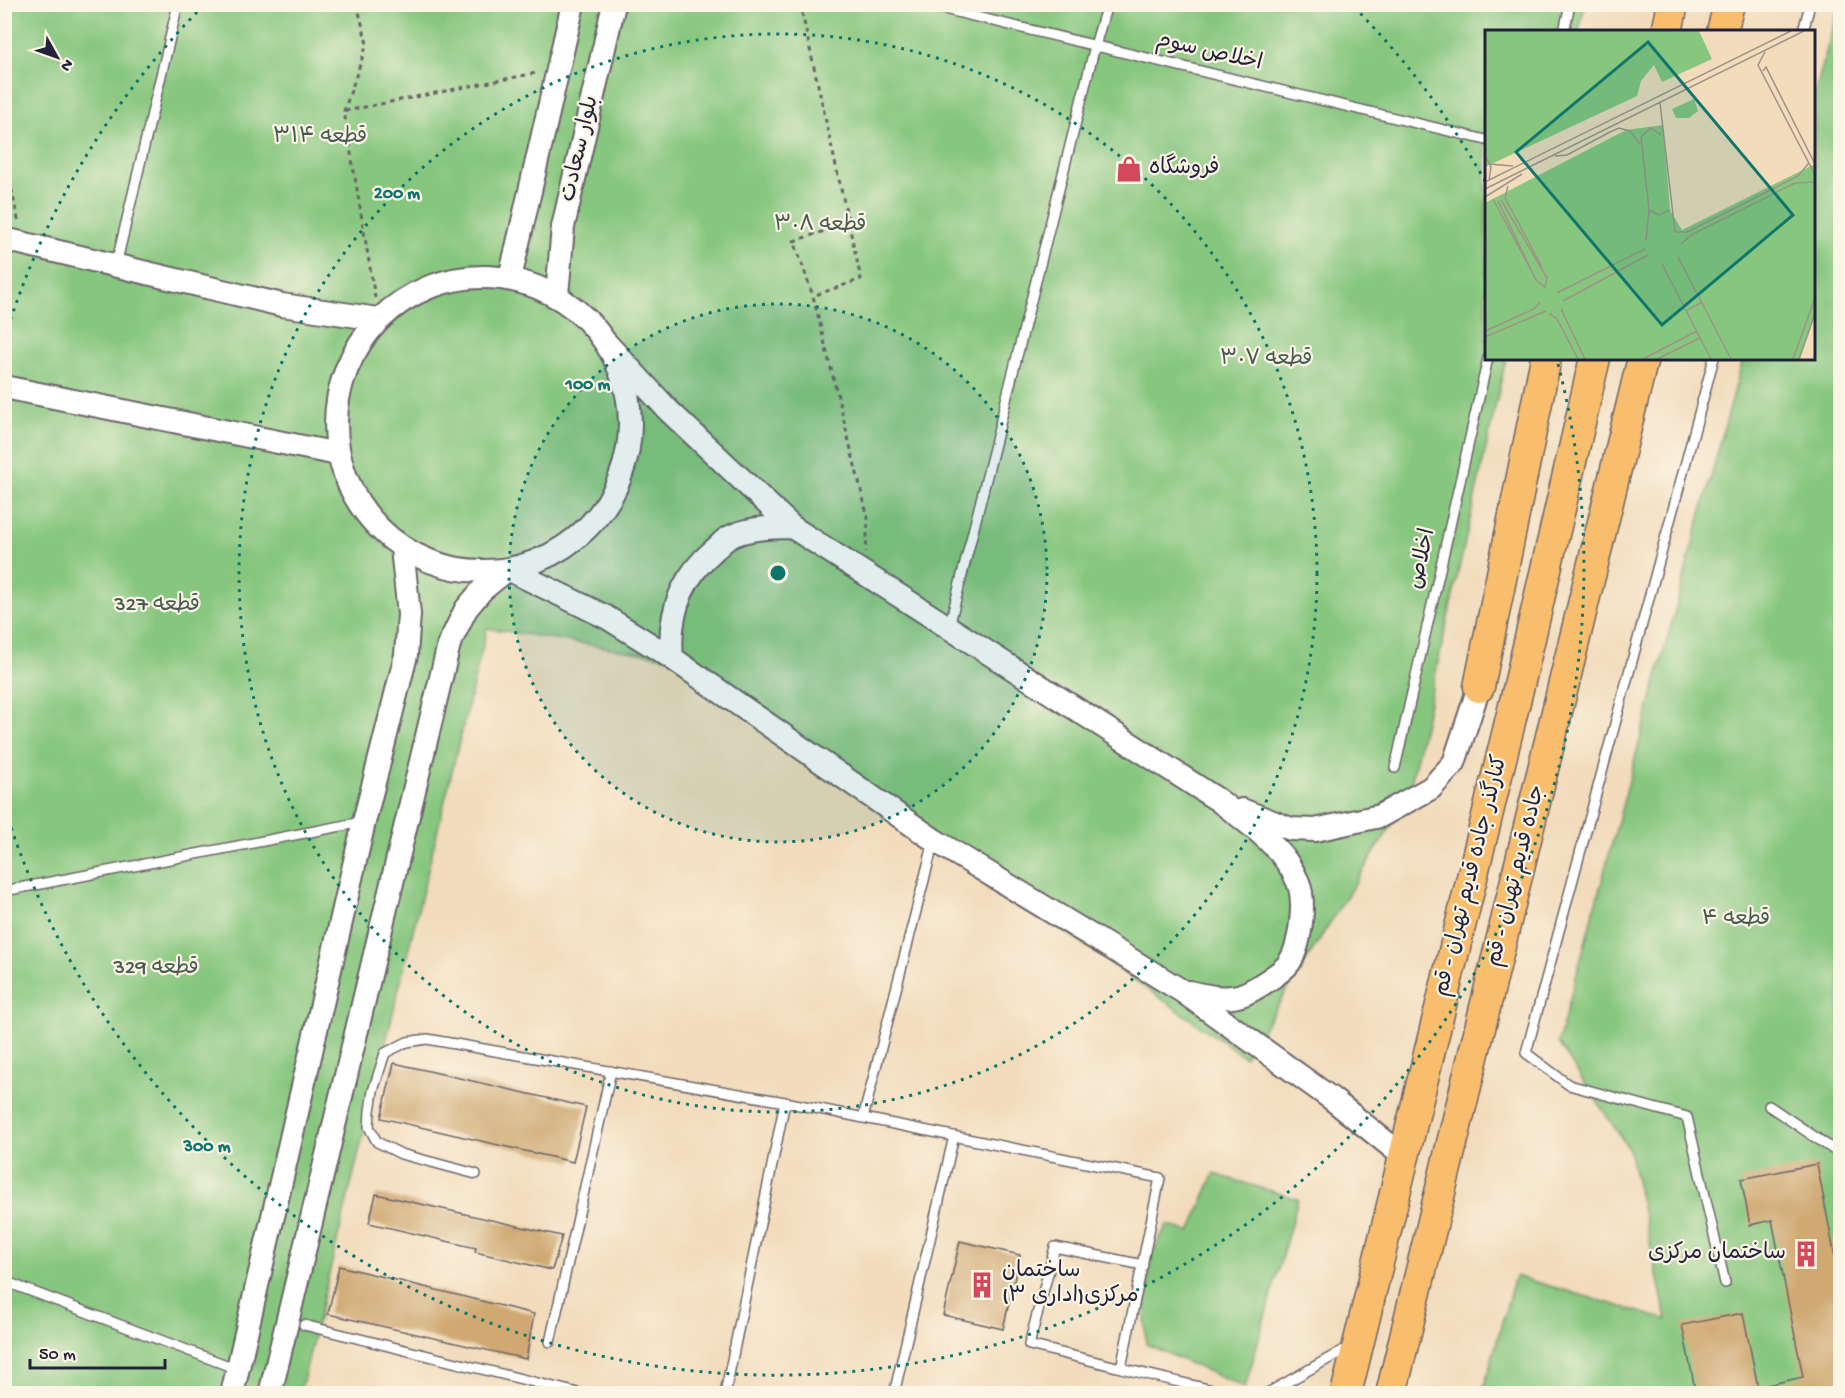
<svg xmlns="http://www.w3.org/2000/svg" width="1845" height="1398" font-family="'Gochi Hand','Playpen Sans Arabic',sans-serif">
<rect width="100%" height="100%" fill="#fcf5e5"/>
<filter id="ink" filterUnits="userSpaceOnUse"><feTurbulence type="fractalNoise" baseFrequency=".0167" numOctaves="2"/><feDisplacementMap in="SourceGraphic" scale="12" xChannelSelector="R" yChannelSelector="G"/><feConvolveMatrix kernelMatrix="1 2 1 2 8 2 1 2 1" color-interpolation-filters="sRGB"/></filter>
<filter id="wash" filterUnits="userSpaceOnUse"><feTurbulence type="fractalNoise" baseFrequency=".008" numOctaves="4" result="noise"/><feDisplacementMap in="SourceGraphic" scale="24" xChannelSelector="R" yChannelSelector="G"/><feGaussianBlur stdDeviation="1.35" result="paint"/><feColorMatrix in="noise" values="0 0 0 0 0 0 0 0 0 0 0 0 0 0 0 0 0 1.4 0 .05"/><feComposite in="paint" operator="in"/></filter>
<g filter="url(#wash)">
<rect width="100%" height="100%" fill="#f2dcbc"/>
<path fill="#86c67e" stroke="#54745c" stroke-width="1.5" d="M4,5h1581l-6,26 -93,1v326l20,1 -99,442 -162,256 -573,-399 -185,-30 -187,765h-295z
M1839,5h1v1388l-358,1 33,-118 152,44 -38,-171 -71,-106 185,-684 71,-1v-261z
M1214,1174l84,25 -53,189 -99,-44 -1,-37 7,-54 15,-28 23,7z"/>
<g id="blocks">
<path fill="#cfa872" d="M394,1063l192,44 -13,55 -192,-44z
M1817,1164l23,119v111h-144l-14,-69 61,-12 15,74 45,-10 -31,-157 -22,5 -9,-46z
M376,1194l186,42 -10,34 -77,-18 1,-4 -107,-25z
M960,1241l60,14 -17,74 -60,-14z
M339,1266l195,48 -8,45 -198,-45z"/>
</g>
</g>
<g filter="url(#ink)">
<use href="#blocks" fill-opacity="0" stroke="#6b6368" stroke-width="1.5"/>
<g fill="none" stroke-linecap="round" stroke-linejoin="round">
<g stroke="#6b6368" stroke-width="12">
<path id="service" d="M923,4l563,136
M1564,32l6,-28
M1803,32l7,-28
M116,265l62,-261
M1714,358l-188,695 43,32 118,32 38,166
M949,627l146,-581 12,-42
M1395,768l93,-410
M4,891l358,-69
M1769,1106l71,48
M863,1118l71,-277
M476,1174l-75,-20 -24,-12 -8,-15 1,-16 3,-20 12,-38 22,-11 20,-3 358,63 375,76 -39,190 108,26
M4,1281l233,88
M304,1325l278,69
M550,1342l61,-271
M1121,1368l-92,-23 26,-98 88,18
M725,1394l60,-292
M894,1394l60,-258
M1266,1394l85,-48"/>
</g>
<g stroke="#6b6368" stroke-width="26">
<path id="tertiary" d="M4,239l278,66 96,14
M336 424a147 147 0 1 1 294 0a147 147 0 1 1-294 0Z
M510,278l63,-274
M557,295l6,-68 51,-223
M607,344l62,67 123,116 426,273c30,23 65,46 80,82 8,19 3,63 -9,81 -6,9 -35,27 -45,31 -17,7 -37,2 -55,-2
M4,387l334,67
M672,658c-4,-43 9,-80 42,-108 5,-4 9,-9 14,-12 19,-11 43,-10 64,-11
M1242,810l49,19 24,1 65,-14 51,-28 23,-25 25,-76
M232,1394l132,-572 42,-167 3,-41 -7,-66
M270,1394l179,-750 17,-35 16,-19 26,-21 98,48 66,41 262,182 248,151 150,108 71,57"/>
</g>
<g stroke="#6b6368" stroke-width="33">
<path id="trunk" d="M1667,32l6,-28
M1722,32l7,-28
M1479,687l67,-329
M1346,1394l174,-713 75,-323
M1391,1394l252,-1036"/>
</g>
<path stroke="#6b6368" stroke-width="3" stroke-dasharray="4.5 4.5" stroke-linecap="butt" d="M357,4l10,40 -23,67 31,187
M800,4l61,275 -48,17
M4,11l8,-2 -1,-5
M345,111l191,-38
M4,154l15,70
M849,223l-55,18 19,55 55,222 -2,34"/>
<use href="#service" stroke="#fff" stroke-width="9"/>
<use href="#tertiary" stroke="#fff" stroke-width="22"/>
<use href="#trunk" stroke="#f9be6d" stroke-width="30"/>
</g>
</g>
<circle cx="778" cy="573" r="269" fill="#0f766e" fill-opacity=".12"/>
<g fill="none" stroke="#0f766e" stroke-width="3" stroke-dasharray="3 6">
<circle cx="778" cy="573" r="269"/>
<circle cx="778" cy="573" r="539"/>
<path d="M5 337A808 808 0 0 1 202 7M1354 7A808 808 0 0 1 1485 181M1558 364A808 808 0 0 1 5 809"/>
</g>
<defs>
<g id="shop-bare" transform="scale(2.07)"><path d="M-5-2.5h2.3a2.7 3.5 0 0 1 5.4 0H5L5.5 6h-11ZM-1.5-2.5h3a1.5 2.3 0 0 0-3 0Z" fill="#d1495b" stroke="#fcf5e5" stroke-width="2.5" paint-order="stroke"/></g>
<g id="building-bare" transform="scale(2.07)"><path d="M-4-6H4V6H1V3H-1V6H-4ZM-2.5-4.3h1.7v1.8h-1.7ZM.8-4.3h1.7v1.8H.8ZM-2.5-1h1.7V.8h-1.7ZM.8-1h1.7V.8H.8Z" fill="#d1495b" stroke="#fcf5e5" stroke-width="2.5" paint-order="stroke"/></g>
</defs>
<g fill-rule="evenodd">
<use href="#shop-bare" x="1129" y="169"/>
<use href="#building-bare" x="1806" y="1254"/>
<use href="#building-bare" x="982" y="1285"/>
</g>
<g text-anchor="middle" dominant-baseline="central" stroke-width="4.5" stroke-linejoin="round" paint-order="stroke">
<g font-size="22" fill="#22223b" stroke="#fcf5e5">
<text transform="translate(1209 53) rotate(13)">اخلاص سوم</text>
<text transform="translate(581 149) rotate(-77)">بلوار سعادت</text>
<text transform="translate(1423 559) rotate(-77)">اخلاص</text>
<text transform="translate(1472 876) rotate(-76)">کنارگذر جاده قدیم تهران - قم</text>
<text transform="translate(1517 876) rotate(-76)">جاده قدیم تهران - قم</text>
</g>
<g font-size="22" fill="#455b52" stroke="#fcf5e5">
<text x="320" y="138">قطعه ۳۱۴</text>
<text x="820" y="226">قطعه ۳۰۸</text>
<text x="1266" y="360">قطعه ۳۰۷</text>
<text x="157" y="606">قطعه 327</text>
<text x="1736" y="920">قطعه ۴</text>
<text x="156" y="969">قطعه 329</text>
</g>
<g font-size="22" fill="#22223b" stroke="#fcf5e5" text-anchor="start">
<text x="1149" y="169">فروشگاه</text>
<text x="1786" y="1254" text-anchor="end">ساختمان مرکزی</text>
<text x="1002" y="1272">ساختمان<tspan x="1002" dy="25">مرکزی(اداری ۳)</tspan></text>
</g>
</g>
<g transform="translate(1485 30)">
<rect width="330" height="330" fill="#f2dcbc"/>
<path d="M0,1h214l13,28 -50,23 -8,-17 -13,16 -4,15 -152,71zM209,69l4,12 -9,7h-13l-4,-9zM178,95l7,85 12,20 133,-66v152l-15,43h-315v-156l141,-73z" fill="#86c67e"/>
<path fill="none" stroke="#9f9288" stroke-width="1.5" d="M280,22l-7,13 57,110M278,41l3,-4 49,97M175,73l15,129h12l111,-56 11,-13M125,102l9,-4 11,3 10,13M0,125l6,12 -2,13M70,126l12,-1 43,-23M4,134l24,2M0,152l306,-151M23,156l-3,12 37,69M0,159l319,-158M0,167l37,-23M8,169l39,73M13,171l38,79 9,7 2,-9 -46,-78M164,180l10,5 11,-5M161,211l3,-32 -8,-72 10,-9 10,7M196,214l10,-9 104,-52 20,-1M193,227l53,102M177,234l49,95M72,263l88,-44M78,271l85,-46M76,279l24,50M201,281l16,-9M64,283l8,6 21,40M0,301l49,-22 6,-7M0,307l61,-26M158,329l54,-28M172,329l43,-21M308,329l22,-61M314,329l16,-46"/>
<path fill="#0f766e" fill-opacity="0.15" stroke="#0f766e" stroke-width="3" d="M163,12l145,173 -131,110 -146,-173z"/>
<rect width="330" height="330" fill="none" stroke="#22223b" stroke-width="3"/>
</g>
<circle cx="778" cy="573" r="9" fill="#0f766e" stroke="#fcf5e5" stroke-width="3"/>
<g font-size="18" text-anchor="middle" font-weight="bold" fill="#0f766e" stroke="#fcf5e5" stroke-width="4.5" stroke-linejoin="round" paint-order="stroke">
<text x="397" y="198">200 m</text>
<text x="588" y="389">100 m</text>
<text x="207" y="1151">300 m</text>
</g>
<rect width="1845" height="1398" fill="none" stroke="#fcf5e5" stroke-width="24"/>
<g transform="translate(57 57) rotate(130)" stroke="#fcf5e5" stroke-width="4.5" paint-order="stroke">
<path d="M0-4.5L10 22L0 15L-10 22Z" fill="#22223b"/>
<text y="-9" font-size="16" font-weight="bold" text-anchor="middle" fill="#22223b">N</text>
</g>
<path d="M30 1359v9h135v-9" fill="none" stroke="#22223b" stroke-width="3"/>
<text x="39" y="1359" font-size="18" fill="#22223b" stroke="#fcf5e5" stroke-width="4.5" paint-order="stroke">50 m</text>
</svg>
